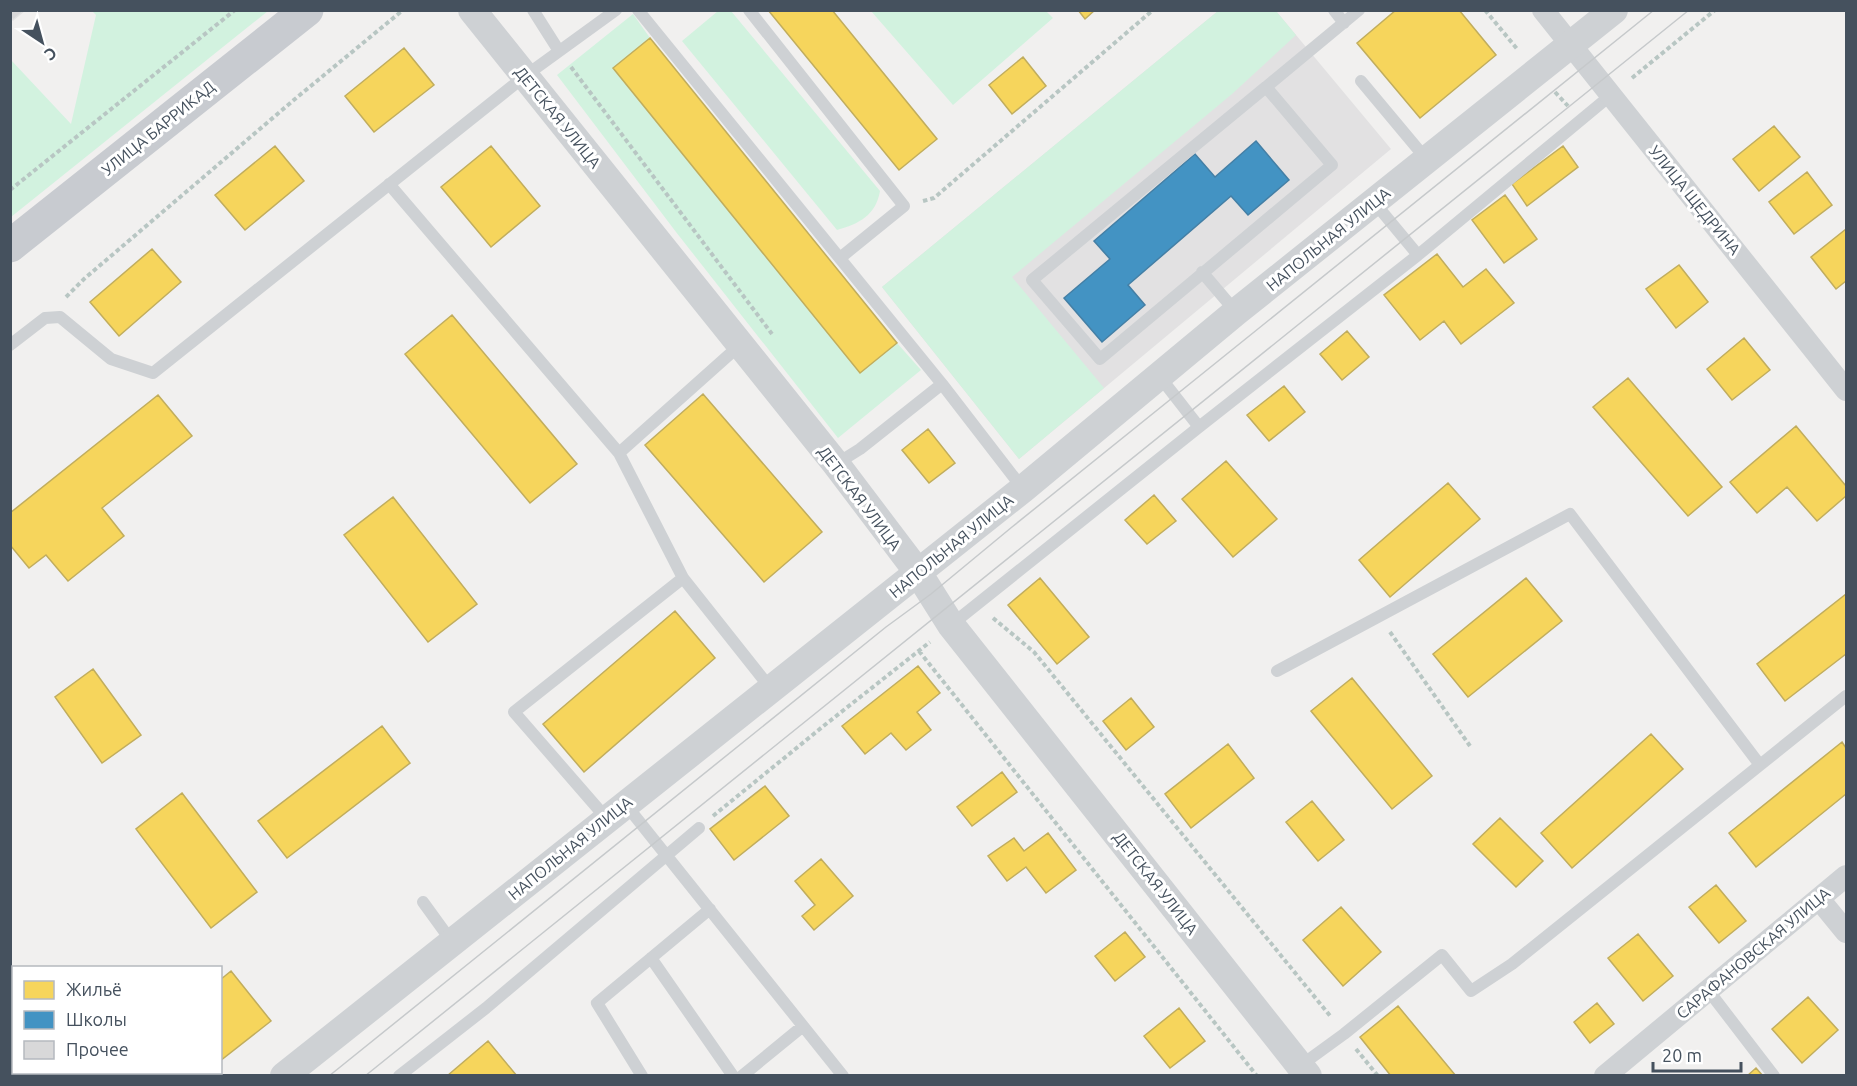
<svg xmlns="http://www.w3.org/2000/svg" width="1857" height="1086" font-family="Ubuntu,sans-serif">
<rect width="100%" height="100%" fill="#f1f0ef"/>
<path fill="#e2e1e2" d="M1218,11h58l115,138 -372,310 -137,-172z"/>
<path fill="#d2f2df" d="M92,11h176l-257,206v-157l60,64 25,-109z
M718,11h13l149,180c-4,24 -21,33 -43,39l-155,-189z
M1046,11l7,7 -100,87 -82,-94z
M1218,11h58l20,24 -64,59 -220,183 92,111 -85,71 -137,-172z
M633,14l17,24 -37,30 247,305 37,-30 24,27 -83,68 -162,-206 -119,-157z"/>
<path fill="#f6d55c" stroke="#c1ad5d" stroke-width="1.5" d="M768,10h64l105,129 -38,31z
M1078,10h17l-10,9z
M1396,10h63l37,45 -76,63 -63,-75z
M650,38l247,305 -37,30 -247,-305z
M404,48l30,37 -60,47 -29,-36z
M1023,57l23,29 -34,28 -23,-29z
M1774,126l26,31 -41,34 -26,-32z
M275,146l29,35 -59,49 -30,-35z
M491,146l49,60 -49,41 -50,-60z
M1563,146l15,21 -51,39 -15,-22z
M1807,172l25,33 -38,29 -25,-32z
M1505,195l32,44 -33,24 -32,-43z
M1846,229v52l-10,8 -25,-32z
M152,249l29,33 -62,54 -29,-34z
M1437,254l26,33 23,-18 28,34 -53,41 -17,-23 -24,19 -36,-45z
M1679,265l29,37 -32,26 -30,-39z
M452,315l125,149 -47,39 -125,-149z
M1347,331l22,26 -27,23 -22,-26z
M1744,338l26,32 -38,30 -25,-31z
M1628,378l94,109 -34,29 -95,-109z
M1284,386l21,26 -36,29 -22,-26z
M703,394l119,138 -58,50 -119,-137z
M158,395l34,41 -90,72 22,28 -56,45 -22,-26 -17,13 -19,-23v-32z
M1796,426l50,60v10l-29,25 -30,-34 -30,26 -27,-31z
M928,429l27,34 -26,20 -27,-33z
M1226,461l51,58 -44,38 -51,-58z
M1448,483l32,36 -90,78 -31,-37z
M1154,495l22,26 -29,23 -22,-24z
M393,497l84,107 -49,38 -84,-107z
M1040,578l49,59 -32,27 -49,-59z
M1526,578l36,43 -94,76 -35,-43z
M1846,594v60l-61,47 -28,-37z
M675,611l40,47 -131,114 -41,-48z
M918,666l22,27 -23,19 14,18 -25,20 -15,-17 -26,21 -23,-28z
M93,669l48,66 -39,28 -47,-66z
M1352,678l80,98 -40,33 -81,-98z
M1131,698l23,29 -28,23 -23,-29z
M382,726l28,37 -123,95 -29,-37z
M1651,734l32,35 -111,99 -31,-35z
M1842,742l4,6v46l-90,73 -27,-34z
M1228,744l26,34 -63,50 -26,-34z
M1002,772l15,20 -45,34 -15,-19z
M765,786l24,30 -55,44 -24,-31z
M182,793l75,99 -46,36 -75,-99z
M1312,801l32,39 -26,21 -32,-39z
M1500,818l43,43 -27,26 -43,-43z
M1048,833l28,37 -30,23 -20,-26 -19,14 -19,-25 26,-18 10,13z
M821,859l32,37 -39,34 -12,-14 13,-11 -20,-24z
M1716,885l30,36 -27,22 -30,-36z
M1341,907l40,45 -38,34 -40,-46z
M1125,932l20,25 -30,24 -20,-25z
M1638,934l35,42 -30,25 -35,-43z
M231,971l40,50 -51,40v-81z
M1808,997l30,33 -36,33 -30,-34z
M1597,1003l17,21 -24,19 -16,-21z
M1398,1006l58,70h-65l-31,-39z
M1179,1008l26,33 -35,27 -26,-32z
M488,1041l29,35h-70z
M1756,1068l7,8h-16z
M104,1072h102l-4,4h-102z"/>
<path fill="#4393c3" stroke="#447fa5" stroke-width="1.5" d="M1256,141l33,39 -41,35 -17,-19 -103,89 17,20 -43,37 -38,-44 46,-39 -16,-18 101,-87 20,23z"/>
<path fill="#d8d8d9" stroke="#e2e2e2" stroke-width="1.5" d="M10,10h15l-12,10 -3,-4z"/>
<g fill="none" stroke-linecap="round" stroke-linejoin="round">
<path stroke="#b8c6c3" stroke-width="4" stroke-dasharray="4.5 3" stroke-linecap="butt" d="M1485,10l33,40
M571,67l201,267
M1632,78l83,-68
M1555,92l13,14
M10,190l225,-180
M923,201l11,-3 219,-188
M66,297l18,-18 211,-180 108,-89
M993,618l41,34 297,365
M1390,632l80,114
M919,651l338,425
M713,816l113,-92 104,-82
M1356,1049l22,27"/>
<path stroke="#ced1d4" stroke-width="12" d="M533,10l26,41
M638,10l304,374 81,105
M749,10l155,196 -64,52
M1334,10l10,13
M1361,81l66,79
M1266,87l66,78 -232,194 -68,-79z
M1266,87l93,-77
M389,184l230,269
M1374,202l44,53
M1202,272l34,40
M10,345l35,-27 15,-1 51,42 42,14 372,-297 91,-66
M1160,377l39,50
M836,464l24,-15 82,-65
M683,578l88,111
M951,625l248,-198 219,-172 193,-160
M1277,671l293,-157 190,251
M626,805l217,271
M607,819l-93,-107 169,-134 -64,-125 121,-108
M423,902l29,40
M651,958l82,118
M1708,990l66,86
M10,1034l4,4
M1300,1066l44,-32 98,-79 29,36 41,-27 334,-268
M42,1072l3,4
M76,1076l4,-4
M399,1076l87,-68 213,-180
M642,1076l-45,-73 113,-94
M742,1076l61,-50"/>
<path stroke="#ced1d4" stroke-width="22" d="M1543,10l303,380
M1819,899l27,33
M1605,1076l241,-200"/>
<path stroke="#ced1d4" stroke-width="28" d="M472,10l364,454 81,107 34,54 357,451
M284,1076l739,-587 213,-177 378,-302"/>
<path stroke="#c8cbd0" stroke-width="33" d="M10,246l297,-236"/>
<path stroke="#c6c9cb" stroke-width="1.5" d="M329,1076l557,-449 45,-33 81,-67 642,-517
M365,1076l1324,-1066"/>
</g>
<g text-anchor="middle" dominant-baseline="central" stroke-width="6" stroke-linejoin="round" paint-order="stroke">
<g font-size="16" fill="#45515e" stroke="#fff">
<text transform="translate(558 117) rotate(51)">ДЕТСКАЯ УЛИЦА</text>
<text transform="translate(158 128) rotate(-39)">УЛИЦА БАРРИКАД</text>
<text transform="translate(1695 200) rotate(51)">УЛИЦА ЩЕДРИНА</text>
<text transform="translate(1328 239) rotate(-39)">НАПОЛЬНАЯ УЛИЦА</text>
<text transform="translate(860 498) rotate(53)">ДЕТСКАЯ УЛИЦА</text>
<text transform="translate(951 546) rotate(-39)">НАПОЛЬНАЯ УЛИЦА</text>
<text transform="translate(570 848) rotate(-39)">НАПОЛЬНАЯ УЛИЦА</text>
<text transform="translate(1156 883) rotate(52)">ДЕТСКАЯ УЛИЦА</text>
<text transform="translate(1753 953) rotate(-40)">САРАФАНОВСКАЯ УЛИЦА</text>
</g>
</g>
<rect width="1857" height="1086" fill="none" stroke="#45515e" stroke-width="24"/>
<rect x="12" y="966" width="210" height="108" fill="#ffffff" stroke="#b5b9bf" stroke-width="1.5"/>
<rect x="24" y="981" width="30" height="18" fill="#f6d55c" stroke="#b5b9bf" stroke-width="1.5"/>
<text x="66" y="996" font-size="18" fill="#45515e">Жильё</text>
<rect x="24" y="1011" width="30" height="18" fill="#4393c3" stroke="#b5b9bf" stroke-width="1.5"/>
<text x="66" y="1026" font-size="18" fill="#45515e">Школы</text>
<rect x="24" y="1041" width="30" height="18" fill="#d8d8d9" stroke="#b5b9bf" stroke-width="1.5"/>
<text x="66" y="1056" font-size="18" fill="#45515e">Прочее</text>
<g transform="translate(42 42) rotate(144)" stroke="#ffffff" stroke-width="4.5" paint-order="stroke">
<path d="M0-4.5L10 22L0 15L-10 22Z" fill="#45515e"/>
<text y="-9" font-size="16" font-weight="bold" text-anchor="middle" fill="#45515e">С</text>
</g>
<path d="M1653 1062v9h88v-9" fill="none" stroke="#45515e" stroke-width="3"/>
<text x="1662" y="1062" font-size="18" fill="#45515e" stroke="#ffffff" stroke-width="4.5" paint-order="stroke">20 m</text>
</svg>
